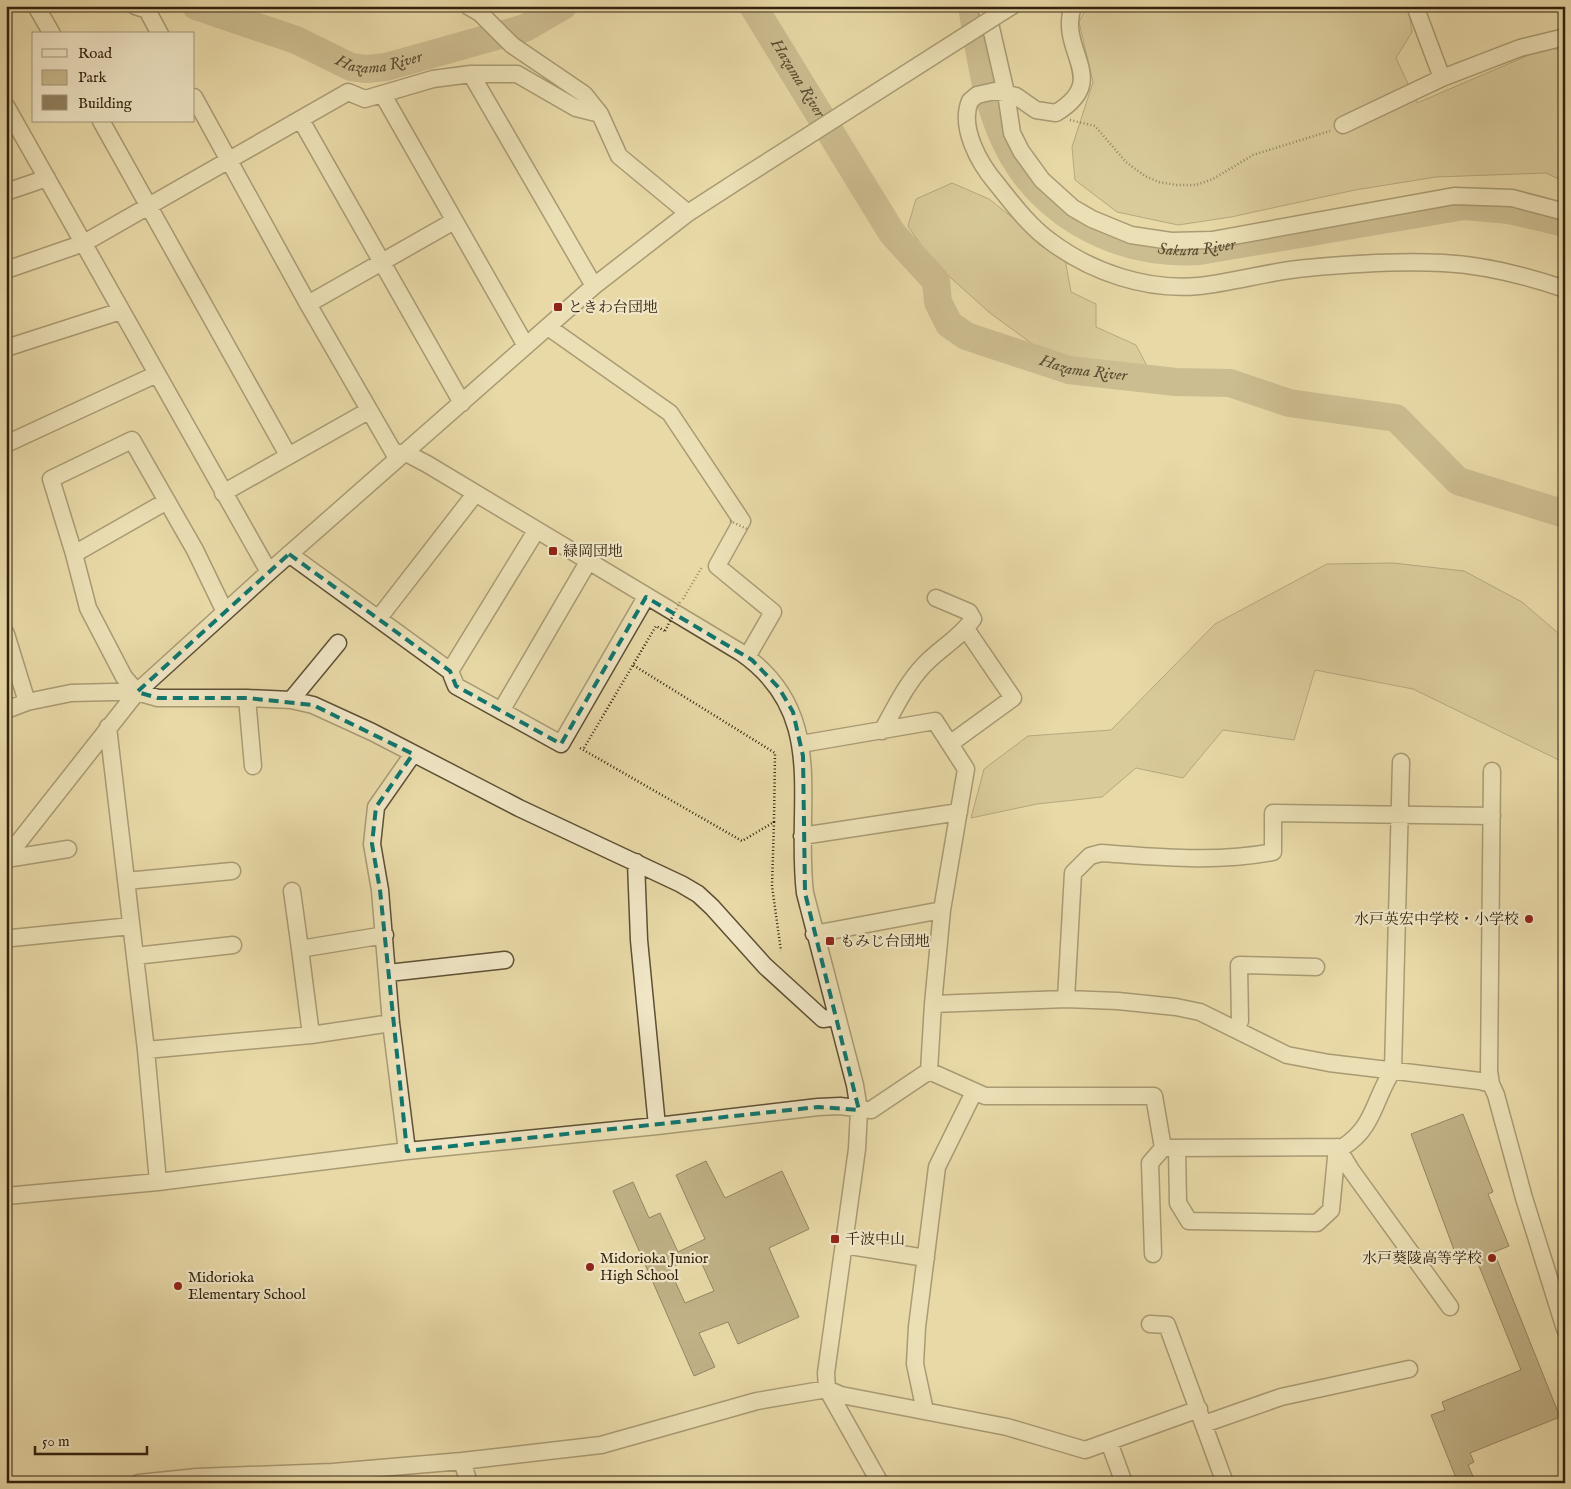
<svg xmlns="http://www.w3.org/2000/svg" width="1571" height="1489" font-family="'IM FELL English','Noto Serif JP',serif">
<rect width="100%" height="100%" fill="#e8d9a7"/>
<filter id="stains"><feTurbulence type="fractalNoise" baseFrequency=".004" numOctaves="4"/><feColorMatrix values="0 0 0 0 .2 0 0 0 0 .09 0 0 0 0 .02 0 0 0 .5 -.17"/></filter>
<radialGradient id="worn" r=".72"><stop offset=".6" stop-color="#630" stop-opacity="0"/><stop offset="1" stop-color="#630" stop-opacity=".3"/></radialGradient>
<path fill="#c9ba8d" stroke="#7d6e4e" d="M1087,6h321l4,26 -16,26 21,45 133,-57 15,8v128l-19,-9 -110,4 -81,13 -124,27 -53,8 -61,-13 -42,-32 -3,-33 21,-65 -14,-60z
M952,183l37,16 76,60 6,33 25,12v23l40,18 11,21 -94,-7 -63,-46 -58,-52 -24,-35 8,-27z
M1393,563l71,8 58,31 43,37v124l-152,-74 -98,-19 -21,70 -71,-10 -40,48 -47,-10 -34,29 -65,7 -66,14 13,-49 44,-33 83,-6 104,-106 112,-60z"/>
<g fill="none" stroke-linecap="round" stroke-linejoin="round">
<g stroke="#aa9b73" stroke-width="28">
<path id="s1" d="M196,6l100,34 55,27 15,2 20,-2 139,-39 38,-22"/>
<path id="s2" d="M753,6l139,227 44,48 2,21 11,22 17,12 103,34 107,12 54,1 59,20 107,15 62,63 107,33"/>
<path id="s3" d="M972,6c7,40 12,85 28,123 32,81 112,127 199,122l265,-45 45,4 56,13"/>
</g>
</g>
<path fill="#90815e" stroke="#31220e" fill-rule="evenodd" d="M1463,1114l30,78 -5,2 21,52 -15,6 66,165 -90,36 4,9 -6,3 8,18h-18l-27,-68 14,-5 -3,-8 79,-32 -48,-119 -16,7 -46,-124z
M706,1161l19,37 57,-27 27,58 -40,19 30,69 -61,27 -10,-22 -29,11 16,34 -21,9 -81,-185 20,-9 16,36 11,-5 18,39 27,-13 -29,-64zM698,1255l16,36 -29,12 -16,-35z"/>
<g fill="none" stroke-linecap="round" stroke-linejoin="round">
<g stroke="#5f5034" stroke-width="19">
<path id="minor" d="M36,6l16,28
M135,6l12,4 13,24
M468,6l12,7 32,32 72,49 16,20 19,42 69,57
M986,6l20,87 6,40 9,18 21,29 31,28 19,11 39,16 40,6 41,-1 242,-44 58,2 53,14
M1073,6c-16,46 39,73 -17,107l-20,-3 -20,-14 -21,-5 -18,4 -7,6c-11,26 9,62 26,82 16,20 33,43 54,58 41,31 97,50 149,45 36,-4 72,-15 108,-18 42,-4 95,-7 136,-5 40,2 84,13 122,26
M1415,6l27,72 78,-30 45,-11
M996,16l16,-10
M471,74l123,212
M383,95l143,251
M194,97l114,207 86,149h12l21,11 313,188c90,61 54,150 65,241l50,192 4,25 -2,39 -31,224 1,16 53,94
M6,106l263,466
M301,120l161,283
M101,121l187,334
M1343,125l99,-47
M6,192l41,-14
M6,270l78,-27 264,-151 17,7 68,-20 38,-5h46l59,34 24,6
M308,304l146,-83
M548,327l122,86 72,108 -25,45 56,46 -26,45
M6,348l115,-37
M6,444l151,-70
M223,493l145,-82
M74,554l93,-53
M289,554l161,117 6,15 105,58 85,-147
M378,619l97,-125
M6,634l21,68
M450,671l86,-140
M137,692l-13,-15 -36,-69 -14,-54 -23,-75 81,-39 63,110 30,62
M247,698l6,68
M291,700l47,-57
M6,710l21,-8 44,-9 42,-1h24l21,6h89l44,2 22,5 59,27 147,76 162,76 17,10 14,13 53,59 58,53 14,-2
M501,711l87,-149
M108,727l38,323 12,132
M882,731c13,-23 24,-47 42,-66 16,-17 36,-27 49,-46l-4,-7 -33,-14
M951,743l62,-45 -47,-69
M801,744l134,-23 31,48 -24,141 -9,94
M802,836l157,-24
M6,858l131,-166 132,-120 325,-286 94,-73 54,-35
M6,859l62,-10
M636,862l3,78 18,186
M126,881l106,-10
M292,891l8,58
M814,934l128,-24
M12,938l119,-12
M135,956l98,-11
M388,973l117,-13
M1066,999l7,-126 17,-17 11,-3c58,4 114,10 172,-1v-39l219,3
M1234,1028l6,-7 -1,-56 77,2
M311,1035l-11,-86 85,-14
M146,1050l165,-15 80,-12
M929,1071l56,25h169l9,52
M1491,1084l-2,-13 3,-300
M1177,1148l1,55 11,18 128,2 14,-13 6,-63 14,23 99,137
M407,1151l-16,-128 -11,-133 -8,-46 4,-37 37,-53
M6,1196l152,-14 249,-31 250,-25 161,-19 22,-1 31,4 58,-39 4,-67 133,-5 52,2 58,6 24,5 87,43 42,8 151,18 11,3 5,11 28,103 41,131
M844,1245l82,13
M1153,1254l-3,-91 13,-15 180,-1c32,-20 31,-49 50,-77l8,-308
M1150,1324l17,1 58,158
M925,1411l-10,-47 2,-37 20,-160 37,-75
M1204,1424l77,-27 128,-28
M1109,1442l15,41
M462,1461l7,22
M139,1483l58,-6 136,-5 129,-11 139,-16 156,-44 70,-12 14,6 166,32 78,23 114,-41"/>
</g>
<path stroke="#31220e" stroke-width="2.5" stroke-dasharray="1 2.5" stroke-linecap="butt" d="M1070,120l25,6 31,36 19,14 14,6 18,3h19l17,-6 40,-24 77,-24
M683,599l19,-32
M580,748l162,93 32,-19 1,-69 -142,-88
M584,748l72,-122 9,5
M774,822l-2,64 9,65"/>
<use href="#minor" stroke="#f0e6c6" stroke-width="16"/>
<g stroke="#5f5034" stroke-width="19" stroke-linecap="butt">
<path id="minor-bridge" d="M742,178l254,-162"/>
</g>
<path stroke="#31220e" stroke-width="2.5" stroke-dasharray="1 2.5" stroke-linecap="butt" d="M730,521l17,8
M665,631l15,-29"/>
<use href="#minor-bridge" stroke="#f0e6c6" stroke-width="16"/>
</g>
<path d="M0 0H1571V1489H0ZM289,554l161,117 6,15 105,58 85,-147 106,63 27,28 14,24 10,44 2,137 54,217 -41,-3 -411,44 -27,-261 -8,-46 4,-37 37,-53 -100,-49 -66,-7h-89l-21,-6z" fill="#e8d9a7" fill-opacity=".55" fill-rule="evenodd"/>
<path fill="none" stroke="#0f766e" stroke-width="4" stroke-dasharray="10 6" stroke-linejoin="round" d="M289,554l161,117 6,15 105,58 85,-147 106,63 27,28 14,24 10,44 2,137 54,217 -41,-3 -411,44 -27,-261 -8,-46 4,-37 37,-53 -100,-49 -66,-7h-89l-21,-6z"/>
<g fill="#8f2418" stroke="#f0e6c6" stroke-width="2">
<rect x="553" y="302" width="10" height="10" rx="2.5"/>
<rect x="548" y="546" width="10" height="10" rx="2.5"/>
<circle cx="1529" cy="919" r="5"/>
<rect x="825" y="936" width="10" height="10" rx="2.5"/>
<rect x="830" y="1234" width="10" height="10" rx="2.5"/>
<circle cx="1492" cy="1258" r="5"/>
<circle cx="590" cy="1267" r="5"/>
<circle cx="178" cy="1286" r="5"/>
</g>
<g text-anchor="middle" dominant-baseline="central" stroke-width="4.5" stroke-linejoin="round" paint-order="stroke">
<g font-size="15" fill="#31220e" stroke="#f0e6c6" text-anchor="start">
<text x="568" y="307">ときわ台団地</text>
<text x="563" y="551">緑岡団地</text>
<text x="1519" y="919" text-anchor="end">水戸英宏中学校・小学校</text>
<text x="840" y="941">もみじ台団地</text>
<text x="845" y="1239">千波中山</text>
<text x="600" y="1258">Midorioka Junior<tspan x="600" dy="17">High School</tspan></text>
<text x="1482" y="1258" text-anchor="end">水戸葵陵高等学校</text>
<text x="188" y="1277">Midorioka<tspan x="188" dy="17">Elementary School</tspan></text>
</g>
<g font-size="16" font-style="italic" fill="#5b4c31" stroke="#f0e6c6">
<text stroke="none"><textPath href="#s1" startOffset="195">Hazama River</textPath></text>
<text stroke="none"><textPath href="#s2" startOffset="85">Hazama River</textPath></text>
<text stroke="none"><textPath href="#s3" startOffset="374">Sakura River</textPath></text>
<text stroke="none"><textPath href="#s2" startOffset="520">Hazama River</textPath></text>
</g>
</g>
<rect width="1571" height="1489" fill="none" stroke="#e8d9a7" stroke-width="25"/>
<rect x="8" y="8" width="1556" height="1474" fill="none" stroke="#31220e" stroke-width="2.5"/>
<rect x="12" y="12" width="1546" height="1464" fill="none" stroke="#31220e"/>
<rect x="32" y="32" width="162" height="90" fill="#f0e6c6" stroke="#a4987c"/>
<rect x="42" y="49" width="25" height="8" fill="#f0e6c6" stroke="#a4987c"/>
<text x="78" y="58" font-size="15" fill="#31220e">Road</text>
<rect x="42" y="70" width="25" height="15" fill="#c9ba8d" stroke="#a4987c"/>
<text x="78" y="82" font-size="15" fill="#31220e">Park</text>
<rect x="42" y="95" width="25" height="15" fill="#90815e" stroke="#a4987c"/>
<text x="78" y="108" font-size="15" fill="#31220e">Building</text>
<path d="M35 1446v8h112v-8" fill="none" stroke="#31220e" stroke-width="2.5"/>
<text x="42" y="1446" font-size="15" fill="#31220e" stroke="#f0e6c6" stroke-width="4" paint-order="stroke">50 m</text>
<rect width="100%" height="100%" filter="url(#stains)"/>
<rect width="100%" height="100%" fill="url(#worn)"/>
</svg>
